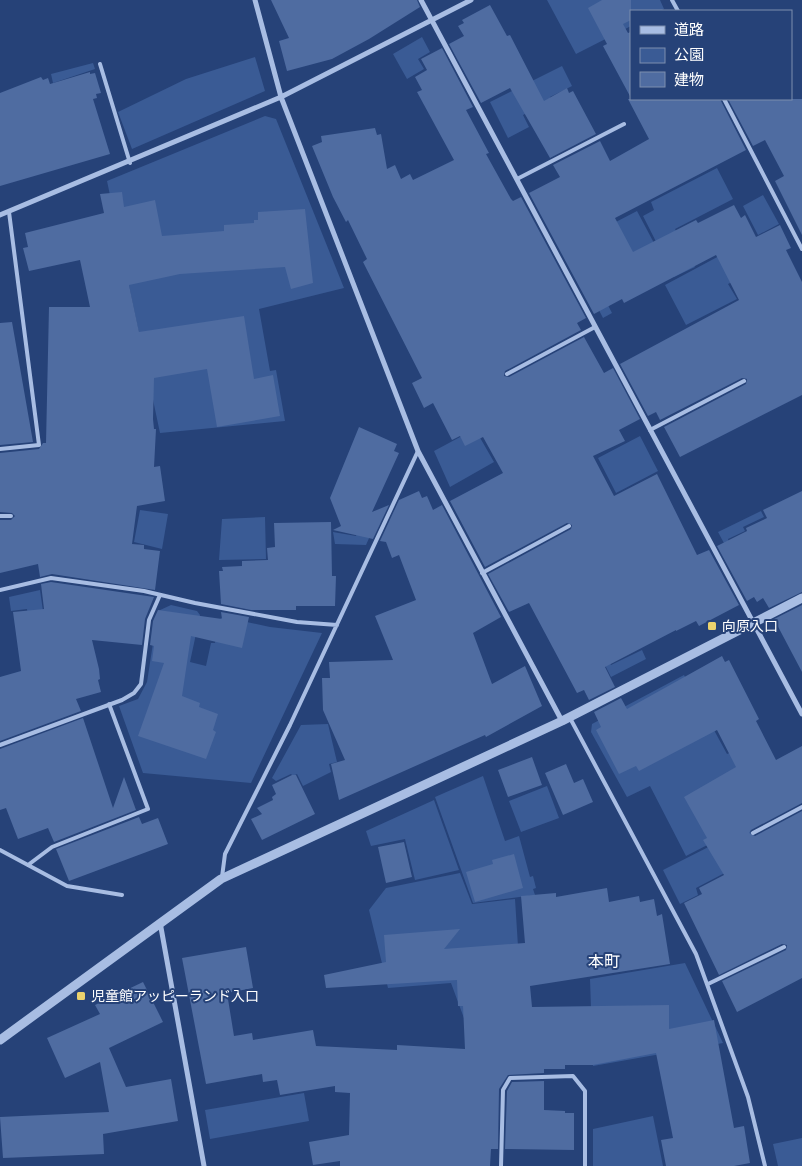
<svg xmlns="http://www.w3.org/2000/svg" width="802" height="1166" font-family="'DM Sans','Noto Sans JP',sans-serif">
<rect width="100%" height="100%" fill="#264278"/>
<path fill="#3a5b95" d="M547,0h113l4,9 -4,2h-29v15l-55,28z
M422,37l8,15 -12,7 6,10 -17,10 -14,-25z
M255,57l10,34 -133,58 -14,-37 68,-33z
M93,63l2,6 -42,14 -2,-9z
M562,66l10,20 -22,11 2,3 -29,15 6,12 -21,11 -18,-36z
M265,116l11,3 68,169 -85,21 11,62 6,-1 9,51 -125,12 -53,-252z
M717,168l16,31 -58,30 20,38 -21,10 -31,-61 11,-6 -3,-8z
M763,195l16,29 -21,11 -15,-29z
M637,211l17,32 -46,23 -18,4 22,43 -9,5 -25,-49 11,-33z
M721,255l13,26 -6,3 9,15 -51,26 -21,-40z
M475,429l19,33 -44,25 -16,-36z
M640,436l18,35 -42,22 -18,-35z
M140,510l28,4 -6,35 -28,-7z
M761,511l3,6 -21,10 2,4 -17,8 1,4 -4,2 -7,-13z
M265,517l1,42 -47,1 3,-41z
M360,523l14,4 -8,18 -31,-1 -2,-12 23,4z
M40,590l3,21 -15,7 -1,-9 -16,2 -2,-14z
M171,605l26,6 3,4 -10,47 16,4 5,-23h4l5,-24 3,-2 47,10 52,6 -71,150 -108,-10 -24,-67 19,-7 9,-17 11,-71z
M576,608l14,16 21,41 31,-15 4,9 -35,18z
M684,675l43,79 12,-5 34,62 -87,45 -36,-70 -23,11 -36,-65 1,-8z
M328,724l9,38 -8,2 2,8 -28,14 -6,-12 -4,2 -2,-2 -15,7 -4,-3 29,-53z
M483,776l22,65 14,-5 11,41 3,-1 3,12 -3,1 2,6 -62,8 -38,-106z
M547,786l12,32 -38,14 -12,-31z
M434,800l25,70 -44,10 -10,-41 -34,7 -5,-15z
M748,827l21,40 -31,-1 -42,22 2,7 -18,9 -17,-34z
M460,873l12,31 43,-5 8,126 -55,4 -17,-46 -63,5 -19,-78 17,-22z
M685,963l38,80 -130,23 -3,-87z
M304,1093l5,28 -99,18 -5,-29z
M653,1116l10,50h-70v-37z
M802,1138v28h-24l-5,-22z"/>
<path fill="#4f6ca1" d="M271,0h146l3,7 -51,32 -37,20 -45,12 -8,-30 10,-3z
M602,0h29v20l-8,4 5,9 3,-1v66l-28,-52 4,-2 -19,-36z
M490,5l17,31 3,-1 34,66 23,-13 2,5 4,-2 23,43 -46,24 -40,-70 -29,15 -32,-59 15,-8 -6,-10 6,-3 -2,-3z
M442,48l31,59 -7,3 23,43 -3,1 25,45 2,2 8,-4 65,121 -9,5 4,7 -76,41 -1,5 5,1 75,-40 20,36 9,-5 27,51 -21,11 6,11 -32,15 21,40 43,-22 40,81 12,-5 30,55 -40,21 -3,-5 -20,10v-1l-71,37 10,20 -26,13 -5,-10 -7,3 -48,-90 -20,9 -21,-38 83,-45 1,-4 -5,-2 -82,44 -35,-66 53,-28 -20,-36 -18,9 -5,-10 -8,4 -19,-37 -9,5 -12,-25 10,-5 -59,-116 4,-3 -19,-39 -2,2 -13,-25 -21,-51 10,-4 -1,-6 54,-8 2,7 4,-1 6,35 8,-4 6,14 9,-5 3,6 41,-20 -37,-68 5,-2 -7,-13 12,-7 -6,-11z
M90,72v2l5,-1 6,20 -5,1 1,4 -4,1 17,55 -110,32v-93l41,-16 2,3 5,-2 2,6z
M628,99h92l26,51 -131,68 18,34 63,-32 2,3 36,-18 7,13 4,-3 11,22 24,-12 11,23 -5,2 16,32v113l-122,62 -16,-30 82,-43 1,-5 -5,-1 -82,42 -4,-8 -8,4 -28,-52 119,-64 -23,-45 -92,48 -2,-4 -28,15 -65,-121 31,-16 -7,-12 47,-24 10,20 39,-22z
M728,99h74v136l-27,-54 9,-5 -19,-36 -12,6z
M122,192l2,15 31,-7 7,36 62,-5v-6l30,-2v-3h4v-8l47,-3 8,74 -22,6 -6,-22 -105,7 -51,11 10,47 105,-16 10,63 19,-4 7,41 -63,11 -10,-58 -53,9 -1,41 1,10h2l-2,38 6,-1 5,35 -28,5 -5,38 12,1v4l16,2 -5,39 -103,-16 -12,3 -2,-13 -38,9v-53h11l4,-4 -3,-3 -12,-1v-59l39,-4 4,-6h3l3,-136h41l-10,-47 -51,11 -6,-23 5,-1 -3,-14 79,-20 -4,-19z
M12,322l21,120 -33,3v-122z
M359,427l38,17 -3,7 5,2 -27,59 17,-7 -16,34 -40,-9 8,-4 -11,-28z
M419,491l3,7 5,-2 6,14 9,-5 59,112 -28,16 19,51 33,-18 17,40 -56,31 -1,-2 -146,65 -8,-36 14,-4 -22,-50 -1,-32h8l-1,-16 64,-2 -18,-44 41,-16 -17,-45 -7,3 -6,-16 -6,-1 19,-41z
M802,491v101l-33,16 -6,-10 -6,4 -3,-5 -7,4 -30,-55 30,-15 -1,-3 21,-10 -4,-8z
M331,522l1,54h4l-1,30h-39v4h-45l-30,-6 -2,-33h4l-1,-4 20,-1v-5l26,-1 -1,-12 8,-1 -1,-24z
M51,582l103,15 -9,22 -3,26 -50,-5 7,29 1,10 -2,1 3,12 -25,7 5,12 -81,30v-64l21,-6 -8,-59 31,-3 -3,-25z
M802,605v67l-28,-53z
M158,610l64,9 -1,-7 28,5 -7,31 -51,-12 -9,60 18,7 -1,4 19,7 -5,16 3,2 -10,27 -68,-23 26,-73 -12,-2 2,-15 -4,-1 3,-24z
M722,656l3,6 4,-2 30,59 -3,2 20,39 26,-14v57l-51,27 -2,3 6,3 47,-25v167l-65,34 -15,-31 64,-31 1,-5 -5,-1 -63,31 -35,-72 18,-9 -3,-6 25,-13 -21,-35 4,-2 -23,-41 52,-30 -19,-37 -78,41 -3,-5 -17,8 -23,-44 5,-3 -7,-15 27,-14 6,11z
M83,718l30,90 11,-31 12,33 -82,32 -6,-14 -30,11 -12,-31 -6,2v-61z
M532,757l10,28 -34,12 -10,-27z
M566,764l8,19 9,-4 10,23 -30,13 -18,-42z
M292,775h4l19,39 -53,26 -11,-21 11,-5 -5,-6 16,-8 -1,-3 4,-3 -4,-9z
M139,817l3,7 16,-6 10,26 -99,37 -13,-32z
M404,842l8,35 -26,6 -8,-36z
M514,854l9,34 -48,14 -9,-30 27,-8 -1,-4z
M607,888l2,14 30,-6 1,6 14,-3 3,17 5,-2 8,50 -140,22 2,21 137,-2v24l45,-9 20,108 10,-2 6,37 -16,3h-68l-5,-26 12,-2 -17,-85 -63,12h-28v4h-21v4l-36,2 -9,14 -1,60h-7l-1,17h-150v-5l-27,4 -4,-23 40,-7 1,-42 -15,-1v-6l-55,9 -3,-15 -14,2 -1,-8 -56,10 -24,-126 64,-11 7,41 -26,5 7,43 18,-3 1,7 60,-10 3,16 81,4v-5l68,4 -2,-43h-5l-1,-26 -131,8 -2,-13 62,-13 -2,-27 76,-6 -16,20 81,-6 -4,-47 35,-3v4z
M143,982l20,40 -54,26 17,39 45,-8 7,42 -75,13 1,20 -101,4 -3,-41 109,-5 -9,-50 -35,16 -18,-40 53,-24 -5,-9z
M544,1081v29l21,1v2h9v37l-69,-1 2,-58 5,-9z"/>
<g fill="none" stroke-linecap="round" stroke-linejoin="round">
<path stroke="#a8bde3" stroke-width="4" d="M672,0l6,11
M100,64l30,99
M724,99l78,150
M517,179l107,-55
M507,374l88,-47
M650,430l94,-49
M0,449l39,-4 -30,-233
M0,516h11
M482,573l87,-47
M0,590l51,-12 93,13 51,12 102,19 40,3
M570,718l126,236 52,143 17,69
M0,745l122,-45 12,-7 7,-9 8,-64 11,-25
M753,833l49,-26
M0,850l67,36 55,9
M28,865l24,-18 96,-38 -39,-105
M222,877l3,-23 65,-129 128,-274
M708,984l76,-37
M501,1166l2,-76 7,-12 63,-2 12,15v75"/>
<path stroke="#a8bde3" stroke-width="5" d="M255,0l26,97 137,354 144,270
M421,0l381,714
M0,215l281,-118 190,-97
M160,922l44,244"/>
<path stroke="#a8bde3" stroke-width="9" d="M0,1040l221,-161 341,-158 240,-123"/>
</g>
<g fill="#ebd26e" stroke="#264278" stroke-width="2">
<rect x="707" y="621" width="10" height="10" rx="2.5"/>
<rect x="76" y="991" width="10" height="10" rx="2.5"/>
</g>
<g text-anchor="middle" dominant-baseline="central" stroke-width="4" stroke-linejoin="round" paint-order="stroke">
<g font-size="14" fill="#fff" stroke="#264278" text-anchor="start">
<text x="722" y="626">向原入口</text>
<text x="91" y="996">児童館アッピーランド入口</text>
</g>
<g font-size="16" fill="#fff" stroke="#264278">
<text x="604" y="961">本町</text>
</g>
</g>
<rect x="630" y="10" width="162" height="90" fill="#264278" stroke="#7d8eae"/>
<rect x="640" y="26" width="25" height="8" fill="#a8bde3" stroke="#7d8eae"/>
<text x="674" y="35" font-size="15" fill="#ffffff">道路</text>
<rect x="640" y="48" width="25" height="15" fill="#3a5b95" stroke="#7d8eae"/>
<text x="674" y="60" font-size="15" fill="#ffffff">公園</text>
<rect x="640" y="72" width="25" height="15" fill="#4f6ca1" stroke="#7d8eae"/>
<text x="674" y="85" font-size="15" fill="#ffffff">建物</text>
</svg>
